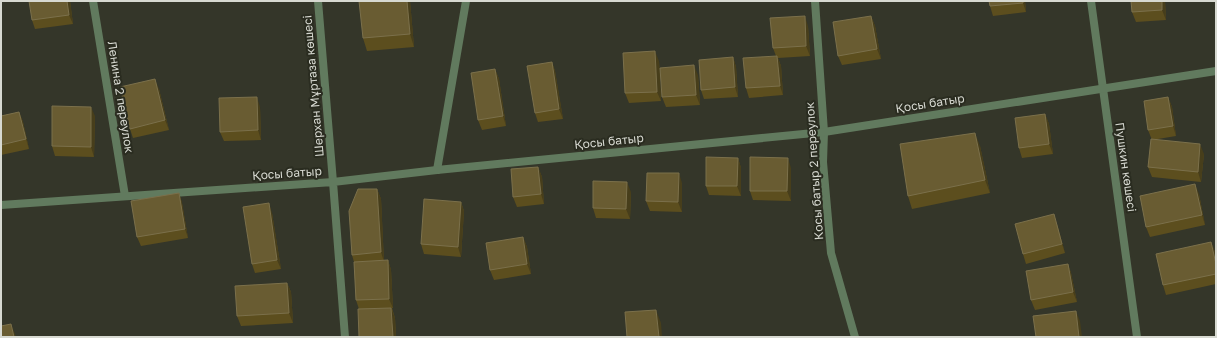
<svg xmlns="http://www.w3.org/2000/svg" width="1217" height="338" font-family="'Golos Text',sans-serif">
<rect width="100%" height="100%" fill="#343629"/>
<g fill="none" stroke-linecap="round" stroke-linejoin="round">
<path stroke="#617a5e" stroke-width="8" d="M93,1l32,195
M318,1l15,181
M815,1l9,131 -1,30 8,91 24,84
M1091,1l46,336
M437,170l29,-169"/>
<path stroke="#617a5e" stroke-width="8" d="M333,182l12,155
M1,205l332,-23 104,-12 387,-38 392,-61"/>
</g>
<path fill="#5c4e1e" d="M70,1l3,23 -38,5 -3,-9z
M410,1l4,46 -47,4 -4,-13z
M989,1h36l1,11 -33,4 -3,-10z
M1131,1h34l1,19 -30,2 -4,-10z
M871,16l4,10 6,33 -39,6 -4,-9z
M808,26l2,30 -32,2 3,8 2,29 -34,3 -3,-10 30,-32 -3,-8z
M733,57l3,10 2,30 -34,2 -3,-9z
M659,61l2,40 -32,2 -4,-10z
M552,62l3,9 8,48 -25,3 -3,-9z
M495,69l4,10 7,47 -24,4 -4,-10z
M698,75l2,30 -34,2 -4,-10z
M159,89l10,41 -36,8 -3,-9z
M1168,97l4,10 4,29 -24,4 52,14 -3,28 -49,-5 -4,-10 4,-27 -4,-10z
M260,107l1,33 -37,1 -4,-9z
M19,112l4,10 6,27 -28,6v-39z
M1045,114l4,10 4,30 -31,4 -3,-10z
M95,116l-1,41 -39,-1 -3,-10z
M980,146l10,47 -78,16 -4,-13z
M738,158l3,10v28l-32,-1 -3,-9z
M538,167l4,10 2,27 -27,3 -4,-10z
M791,168v33l-38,-1 -3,-9z
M682,183v29l-32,-1 -4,-10z
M377,189l4,10 3,62 4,-1 3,10 2,38h-1l3,10 1,19h-37v-28l-3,-9 -2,-38 -2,-7z
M631,192l-1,27 -34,-1 -3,-10z
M179,193l3,10 6,35 -47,8 -4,-9z
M1199,194l6,31 -55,12 -4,-10z
M461,202l3,9 -3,46 -37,-3 -3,-10z
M272,213l9,56 -26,4 -3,-9z
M1057,224l8,29 -39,11 -3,-10z
M523,237l4,10 4,27 -37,6 -4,-10z
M1211,242l4,10 1,5v27l-50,11 -3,-10z
M1068,264l3,9 6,29 -42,8 -4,-10z
M287,283l4,9 2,31 -52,3 -4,-10z"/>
<path fill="#473e1b" d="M67,1h3l3,23 -4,-9z
M407,1h3l4,46 -4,-13z
M1023,1h2l1,11 -3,-9z
M1162,1h3l1,19 -4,-10z
M805,16l3,10 2,30 -4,-10z
M871,16l4,10 6,33 -4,-10z
M655,51l4,10 2,40 -4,-9z
M777,56l4,10 2,29 -3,-9z
M733,57l3,10 2,30 -3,-10z
M552,62l3,9 8,48 -4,-10z
M694,65l4,10 2,30 -4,-10z
M495,69l4,10 7,47 -3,-10z
M155,79l4,10 10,41 -4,-10z
M257,97l3,10 1,33 -3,-10z
M1168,97l4,10 4,29 -3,-10z
M91,107l4,9 -1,41 -3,-10z
M19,112l4,10 6,27 -3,-10z
M1045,114l4,10 4,30 -4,-10z
M975,133l5,13 10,47 -5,-13z
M1200,144l4,10 -3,28 -3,-10z
M738,158l3,10v28l-4,-10z
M788,158l3,10v33l-4,-10z
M538,167l4,10 2,27 -3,-10z
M679,173l3,10v29l-4,-10z
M627,182l4,10 -1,27 -4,-10z
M1195,184l4,10 6,31 -3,-10z
M377,189l4,10 3,63 -3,-10z
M179,193l3,10 6,35 -3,-9z
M461,202l3,9 -3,46 -3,-10z
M269,203l3,10 9,56 -4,-9z
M1054,214l3,10 8,29 -3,-9z
M523,237l4,10 4,27 -4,-10z
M1211,242l4,10 1,5v7z
M388,260l3,10 2,38 -4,-9z
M1068,264l3,9 6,29 -4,-10z
M287,283l4,9 2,31 -4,-10z
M391,308l4,10 1,19h-3z
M656,310l5,13 1,14h-3z
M1076,311l4,10 2,16h-3z
M11,324l4,10 1,3h-2z"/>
<path fill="#695c32" stroke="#7b704b" d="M29,1h38l2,14 -37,5z
M359,1h48l3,33 -47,4z
M989,1h34v2l-33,3z
M1131,1h31v9l-30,2z
M805,16l1,30 -33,2 -3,-30z
M871,16l6,33 -39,7 -5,-34z
M655,51l2,41 -32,1 -2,-40z
M777,56l3,30 -34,2 -3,-30z
M733,57l2,30 -34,3 -2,-30z
M552,62l7,47 -24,4 -8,-47z
M694,65l2,30 -34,2 -2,-29z
M495,69l8,47 -25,4 -7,-47z
M155,79l10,41 -35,9 -10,-42z
M257,97l1,33 -38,2 -1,-34z
M1168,97l5,29 -25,4 -4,-29z
M52,106l39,1v40l-39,-1z
M19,112l7,27 -25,6v-29z
M1045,114l4,30 -30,4 -4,-30z
M975,133l10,47 -77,16 -8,-52z
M1151,139l49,5 -2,28 -50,-5z
M706,157l32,1 -1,28h-31z
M750,157l38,1 -1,33h-37z
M538,167l3,27 -28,3 -2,-28z
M647,173h32l-1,29 -32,-1z
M593,181l34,1 -1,27 -33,-1z
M1195,184l7,31 -56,12 -6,-31z
M358,189h19l4,63 -29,3 -3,-44z
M179,193l6,36 -48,8 -6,-36z
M424,199l37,3 -3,45 -37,-3z
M269,203l8,57 -25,4 -9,-57z
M1054,214l8,30 -39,10 -8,-30z
M523,237l4,27 -37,6 -4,-27z
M1211,242l5,22v10l-53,11 -7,-31z
M388,260l1,39 -33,1 -2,-38z
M1068,264l5,28 -42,8 -5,-29z
M287,283l2,30 -52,3 -2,-30z
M391,308l2,29h-34l-1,-28z
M656,310l3,27h-32l-2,-25z
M1076,311l3,26h-43l-3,-21z
M11,324l3,13h-13v-11z"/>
<g text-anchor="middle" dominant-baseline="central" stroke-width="4" stroke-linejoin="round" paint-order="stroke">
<g font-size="12" fill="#d7d9d1" stroke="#2a2c20">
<text transform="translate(313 86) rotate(-95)">Шерхан Мұртаза көшесі</text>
<text transform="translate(121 97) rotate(81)">Ленина 2 переулок</text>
<text transform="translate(930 103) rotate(-9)">Қосы батыр</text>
<text transform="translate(609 141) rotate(-6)">Қосы батыр</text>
<text transform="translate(1126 167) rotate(82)">Пушкин көшесі</text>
<text transform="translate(814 171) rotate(-94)">Косы батыр 2 переулок</text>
<text transform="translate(287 173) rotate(-4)">Қосы батыр</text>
</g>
</g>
<rect width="1217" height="338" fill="none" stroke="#d7d9d1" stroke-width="4"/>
</svg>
